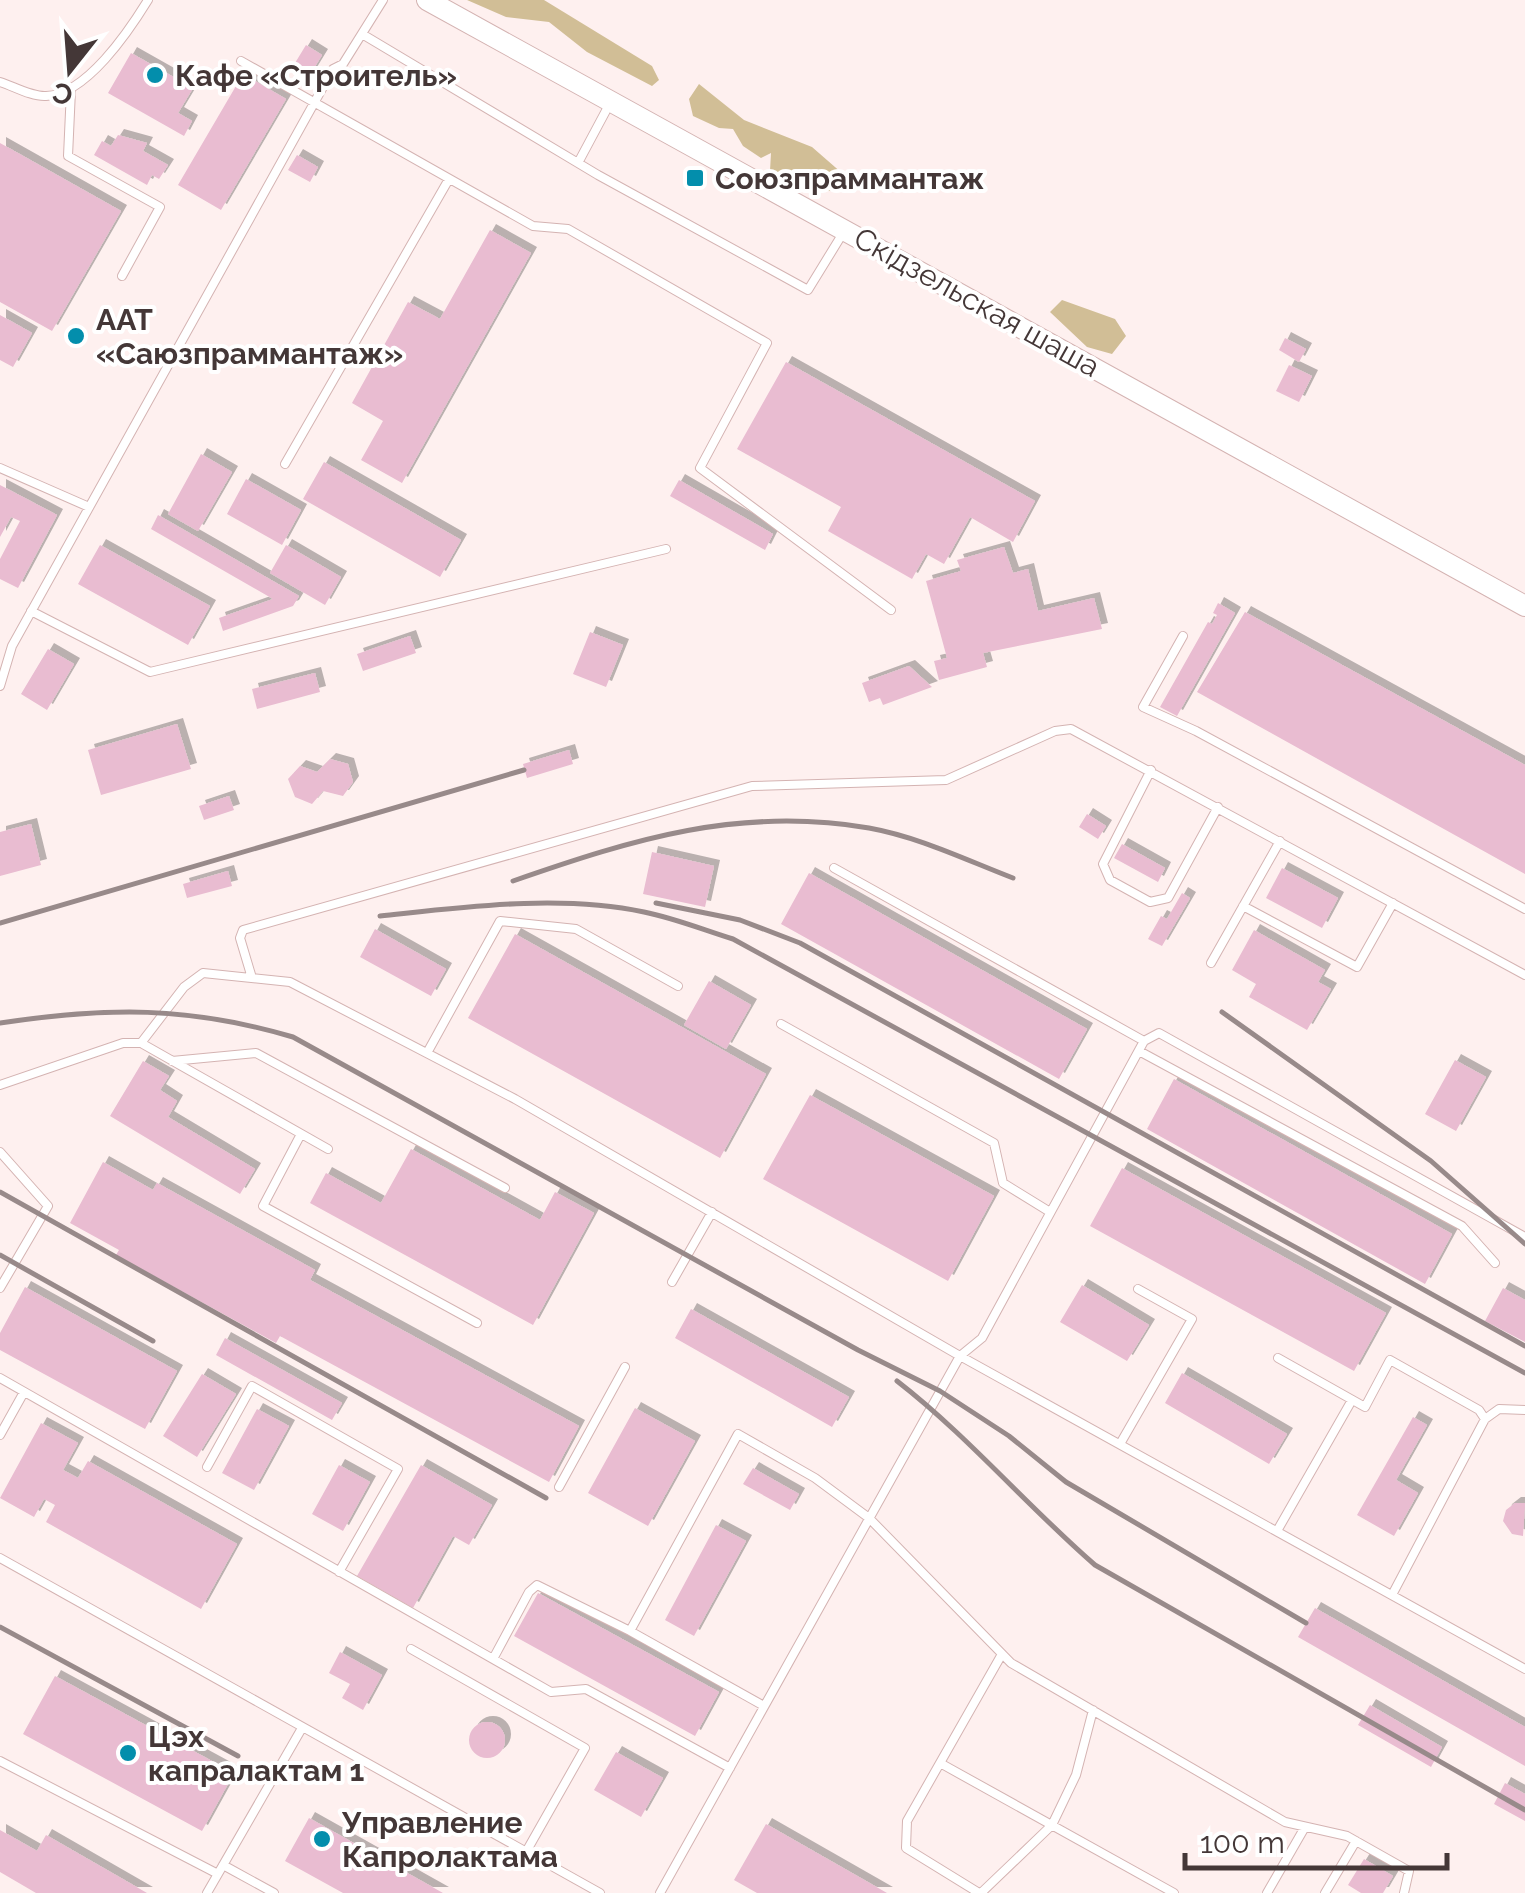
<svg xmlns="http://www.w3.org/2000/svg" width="1525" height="1893" font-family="Raleway,sans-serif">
<defs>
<filter id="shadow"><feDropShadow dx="6" dy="-6" stdDeviation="0" flood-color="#0004"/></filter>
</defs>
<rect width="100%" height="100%" fill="#fef0ef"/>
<path fill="#d1be96" d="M467,0h77l108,66 7,14 -7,6 -65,-34 -38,-30 -43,-5z
M699,84l45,36 68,27 31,27 -2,17h-23l-11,-14 -37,-6 1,-18 -10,5 -18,-12 -10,-17 -14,-1 -26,-12 -4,-17z
M1062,300l53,19 11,17 -14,18 -25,-7 -37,-35z"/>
<path fill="#e9bcd1" filter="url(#shadow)" d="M306,45l16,10 -11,18 -16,-10z
M131,53l62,35 -15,25 14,8 -8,15 -76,-43z
M243,74l43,25 -65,111 -43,-25z
M118,135l29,8 -4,8 25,14 -9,14 -7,-4 -5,10 -53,-30 8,-14 9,5z
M0,143l121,68 -69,120 -52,-29z
M297,155l21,12 -8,15 -22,-12z
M490,230l41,23 -129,230 -41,-23 22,-39 -31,-18 56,-101 32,17z
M0,315l32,18 -19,34 -13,-7z
M1285,338l21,11 -7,13 -20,-12z
M786,362l249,139 -22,41 -43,-25 -26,47 -18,-10 -14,25 -84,-48 13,-24 -104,-58z
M1289,365l23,11 -13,26 -23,-11z
M201,454l31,18 -34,59 -30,-17z
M324,462l137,78 -21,37 -137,-78z
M246,479l55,31 -19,35 -55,-31z
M679,480l94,54 -8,16 -95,-54z
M0,485l57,30 -39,73 -18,-9v-20l20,-38 -9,-4 -11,20z
M158,515l141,81 -6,10 -70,25 -4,-13 54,-19 -122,-70z
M100,545l110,61 -22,39 -110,-61z
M286,545l55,32 -16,28 -55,-32z
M1004,547l9,26 15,-4 10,42 56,-13 8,31 -119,24 4,14 -48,13 -5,-19 13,-3 -21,-77 35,-10 -4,-11z
M1218,603l17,10 -58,103 -17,-9 48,-85 4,2 5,-9 -4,-2z
M1245,612l280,153v109l-328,-182z
M590,632l33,13 -17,42 -33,-13z
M410,636l6,17 -53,18 -6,-17z
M48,649l26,15 -27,46 -26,-16z
M909,666l23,21 -49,18 -3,-7 -11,4 -7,-19z
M315,673l5,19 -63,17 -5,-20z
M177,724l14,45 -90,26 -13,-45z
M569,750l4,14 -46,14 -4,-14z
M330,759l18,5 5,18 -10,14 -20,-5 -11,13 -17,-7 -7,-18 12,-13 17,6z
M229,796l5,14 -30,10 -5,-14z
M1087,814l19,12 -8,13 -19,-12z
M31,824l10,41 -41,11v-44z
M1122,844l43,24 -7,14 -44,-24z
M652,852l62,14 -9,41 -62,-13z
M1282,868l56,30 -16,30 -56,-30z
M228,871l4,15 -45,12 -4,-14z
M809,873l278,156 -28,50 -278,-155z
M1182,893l8,5 -28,48 -14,-7 13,-23 6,3z
M375,929l71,40 -15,27 -71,-39z
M1254,930l71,40 -7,12 13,7 -24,41 -58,-33 7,-13 -24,-14z
M515,934l251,140 -46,84 -252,-140z
M709,981l42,24 -25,44 -42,-24z
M1455,1060l31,17 -30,54 -31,-17z
M143,1061l26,15 -9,14 17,11 -9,16 87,52 -15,25 -130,-78z
M1174,1079l278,155 -27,50 -278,-155z
M810,1095l184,101 -46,85 -185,-102z
M411,1149l129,71 15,-28 39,21 -61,112 -223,-122 16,-30 55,30z
M103,1162l50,28 4,-7 158,87 -5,10 269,146 -30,56 -269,-146 -4,7 -160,-88 3,-5 -49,-27z
M1122,1168l264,145 -32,58 -264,-145z
M1082,1285l67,40 -22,36 -67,-39z
M25,1287l152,84 -32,58 -145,-79v-17z
M1503,1288l22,12v42l-40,-21z
M691,1309l158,88 -17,30 -157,-89z
M225,1338l117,65 -10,17 -116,-65z
M1182,1373l105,61 -18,30 -104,-61z
M202,1374l34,20 -39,63 -34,-21z
M635,1408l60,33 -47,85 -60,-33z
M257,1409l32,17 -35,64 -32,-17z
M1413,1417l14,8 -31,55 22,13 -24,43 -37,-21z
M41,1423l37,20 -15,27 15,8 10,-17 149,83 -36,65 -155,-87 9,-17 -11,-6 -10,18 -34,-19z
M339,1465l31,17 -27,49 -31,-17z
M421,1465l71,40 -23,40 -16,-9 -40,72 -56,-32z
M753,1468l46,26 -9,16 -47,-26z
M1515,1503h10l-2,33 -11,-2 -9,-13 3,-11z
M716,1525l30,16 -52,95 -29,-16z
M538,1593l181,99 -24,44 -181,-100z
M1315,1608l210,119v39l-227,-129z
M340,1652l42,23 -19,35 -21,-12 8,-14 -21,-11z
M55,1676l179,97 -32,58 -179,-97z
M1370,1705l72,42 -11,20 -73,-42z
M469 1740a18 18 0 1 1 36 0a18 18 0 1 1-36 0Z
M616,1752l47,26 -22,39 -47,-27z
M1505,1783l20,11v27l-31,-17z
M309,1818l134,75h-100l-58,-32z
M766,1824l121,69h-130l-23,-13z
M0,1830l37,21 9,-16 101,58h-111l-36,-21z
M1364,1859l29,17 -10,17h-22l-13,-8z"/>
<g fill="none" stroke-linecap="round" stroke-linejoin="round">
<g stroke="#d4b3b2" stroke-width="10">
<path id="service" d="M362,34l216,129
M241,61l292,165 35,3 199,114 -67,125 191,142
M0,82c13,4 32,15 46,14 40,-1 83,-65 102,-96
M71,90l-3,66 92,51 -38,69
M609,105l-31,58 20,12 210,115 35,-57
M285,464l164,-285
M0,468l89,39
M31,611l119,61 516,-123
M1183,636l-40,71 53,24 329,178
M0,686l12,-40 321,-577 10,-5 40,-64
M1151,770l-48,94 7,16 40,22 18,-4 50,-91
M834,868l310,173 15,-8 366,204
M1243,906l114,61 36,-64
M1211,963l69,-122
M252,978l-12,-40 3,-8 509,-144 194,-6 109,-49 16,-2 454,246
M781,1024l213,119 9,40 47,29
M141,1043l43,-56 19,-14 87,9 225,117 445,257 565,313
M1139,1051l323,175 33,37
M427,1053l73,-132 76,8 102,57
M172,1061l84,-8 249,135
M0,1085l123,-42h18l187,106
M301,1134l-38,72 214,117
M0,1152l48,54 -48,82
M672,1282l40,-70
M1278,1358l87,49 25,-47 89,50 6,9 -93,176
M0,1378l551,314 35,-3 144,79
M1485,1419l14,-10 26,1
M0,1435l24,-43
M1120,1444l72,-125 -54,-30
M207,1467l45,-81 146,83 -59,103
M559,1487l66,-120
M1277,1531l75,-131
M0,1558l600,335
M411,1649l174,99 -59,104
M493,1659l36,-67 8,-7 93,46
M764,1706l-134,-75 108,-197 77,44 54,40 142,145 274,159 62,14 62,35 -5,22
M0,1761l218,113
M940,1763l234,130
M223,1865l51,28
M207,1893l95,-165
M660,1893l300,-537 22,-18 162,-297
M979,1893l-73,-45 1,-27 95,-167
M981,1893l71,-68 24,-50 17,-65
M1267,1893l38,-66
M1325,1893l31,-52"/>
</g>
<g stroke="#d4b3b2" stroke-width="22">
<path id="tertiary" d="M427,0l1098,606"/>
</g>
<use href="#service" stroke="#fff" stroke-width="8"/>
<use href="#tertiary" stroke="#fff" stroke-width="20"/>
<path stroke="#988a8a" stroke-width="5" d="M513,881c121,-42 226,-75 356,-53 50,9 97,32 144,50
M656,903l84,17 60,23 725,403
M380,916c85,-9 179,-22 264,-4 30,6 60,18 89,27l792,434
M0,923l524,-153
M1222,1012l209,149 94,83
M0,1023c108,-16 188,-17 293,14l565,313 82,41 69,45 57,46 240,141
M0,1192l546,306
M0,1255l153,86
M897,1381c71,55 130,125 198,184l430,245
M0,1627l238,129"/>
</g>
<g fill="#038eac" stroke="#fff" stroke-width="4">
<circle cx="155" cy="75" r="10"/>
<rect x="685" y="168" width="20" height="20" rx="5"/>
<circle cx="76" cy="336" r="10"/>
<circle cx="128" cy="1753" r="10"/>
<circle cx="322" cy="1839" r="10"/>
</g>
<g text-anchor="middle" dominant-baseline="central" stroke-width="8" stroke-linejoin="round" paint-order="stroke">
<g font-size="30" font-weight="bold" fill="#443737" stroke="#fff" text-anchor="start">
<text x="175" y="75">Кафе «Строитель»</text>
<text x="715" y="178">Союзпраммантаж</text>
<text x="96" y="319">ААТ<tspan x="96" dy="34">«Саюзпраммантаж»</tspan></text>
<text x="148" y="1736">Цэх<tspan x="148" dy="34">капралактам 1</tspan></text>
<text x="342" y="1822">Управление<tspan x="342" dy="34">Капролактама</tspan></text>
</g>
<g font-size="30" fill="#443737" stroke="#fff">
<text transform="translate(977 302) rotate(29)">Скідзельская шаша</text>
</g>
</g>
<g transform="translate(70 70) rotate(197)" stroke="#ffffff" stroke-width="8" paint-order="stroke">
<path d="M0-8L18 38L0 25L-18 38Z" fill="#443737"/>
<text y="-15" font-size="28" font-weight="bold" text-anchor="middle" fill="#443737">С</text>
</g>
<path d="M1185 1853v15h262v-15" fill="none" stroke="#443737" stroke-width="5"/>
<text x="1200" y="1853" font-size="30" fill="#443737" stroke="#ffffff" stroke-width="8" paint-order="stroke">100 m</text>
</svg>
